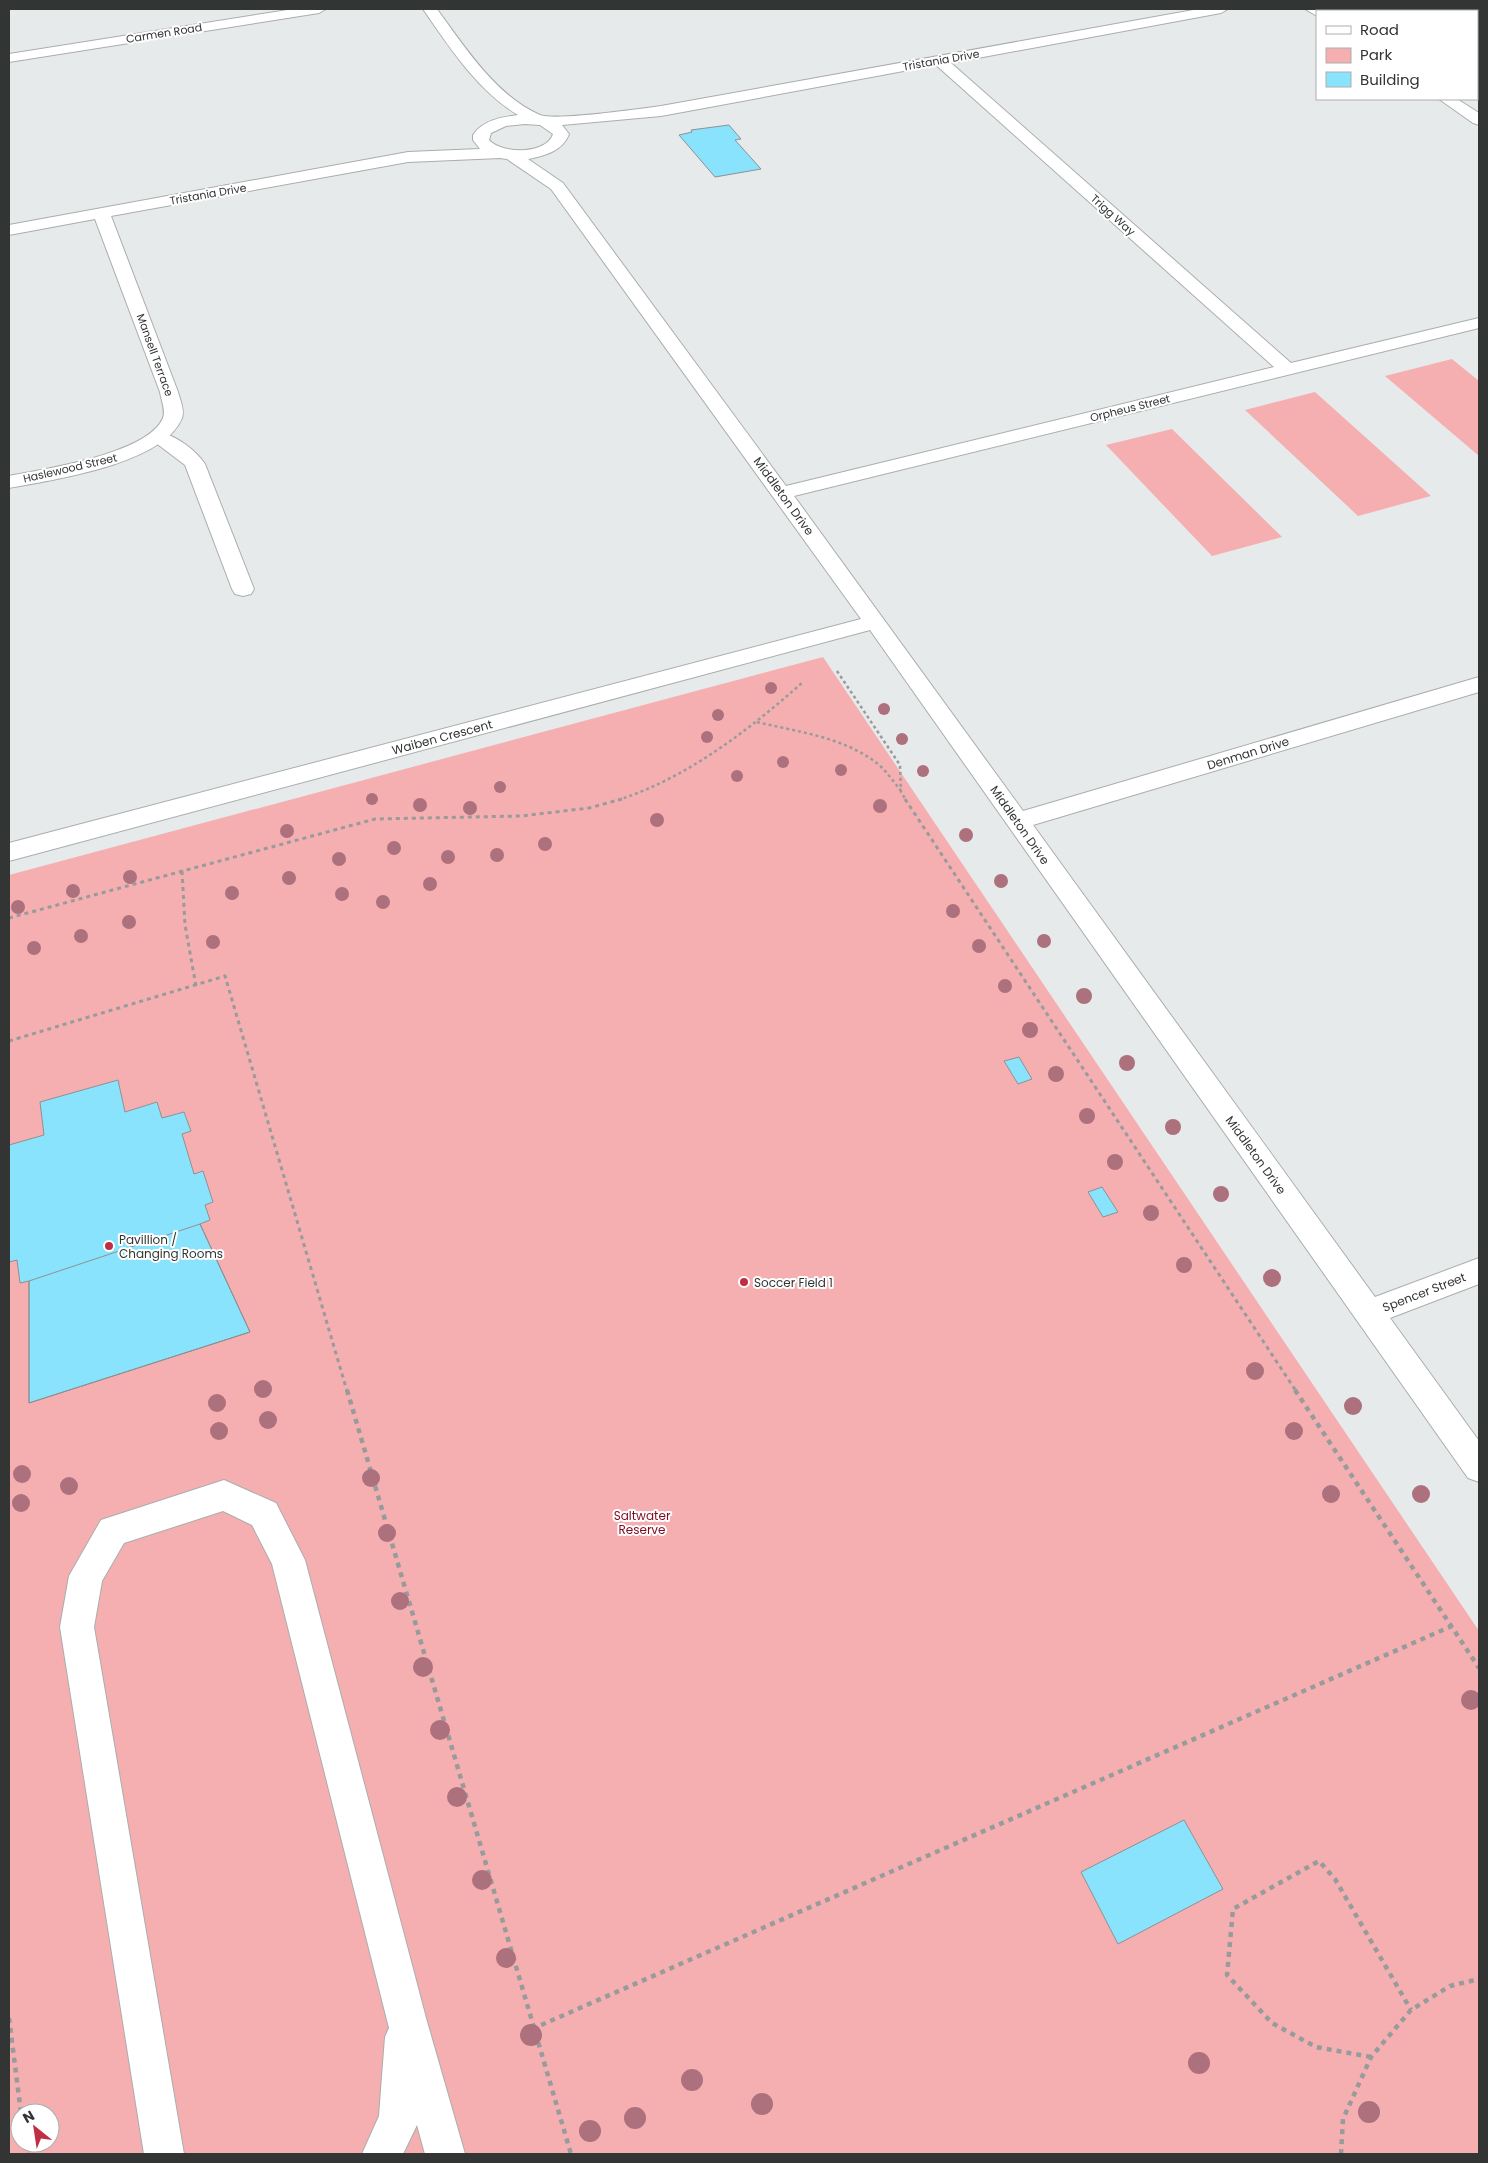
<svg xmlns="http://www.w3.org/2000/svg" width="1488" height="2163" font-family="Poppins,sans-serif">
<rect width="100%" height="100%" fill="#e6eaeb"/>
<path fill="#f6afb0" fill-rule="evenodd" d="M1452,359l27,22v75l-94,-80z
M1315,392l116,104 -73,20 -113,-106z
M1172,429l110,108 -70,19 -106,-111z
M823,657l656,974v523h-1470v-1279zM20,2113h30v30h-30z"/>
<path fill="#8ae3fd" stroke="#8d9192" d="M729,125l12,14 -6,1 26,29 -46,8 -36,-42 13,-3 -1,-2z
M1019,1057l13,22 -14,5 -14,-23z
M118,1080l7,32 32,-10 5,16 22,-6 7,19 -9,3 12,40 9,-3 10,31 -8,3 5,15 -10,4 50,108 -221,71v-122l-9,2 -3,-23 -8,2v-117l35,-10 -4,-33z
M1102,1187l16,25 -15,5 -15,-25z
M200,1224l50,108 -221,71v-122z
M1184,1820l39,69 -105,55 -37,-72z"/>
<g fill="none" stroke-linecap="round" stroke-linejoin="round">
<g stroke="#aaadae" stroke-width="2">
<path id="lane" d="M158,431c18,5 37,18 47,33l49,125 -3,5 -8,2 -8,-2 -3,-5 -47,-124 -37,-28 3,-4z
M224,1480l52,23 29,57 121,458 39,136h-40l-8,-29 -14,29h-41l17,-38 6,-79 4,-9 -117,-464 -20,-39 -29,-14 -99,32 -22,38 -8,46 90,527h-40l-84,-527 9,-51 32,-56z"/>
</g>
<g stroke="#aaadae" stroke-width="2">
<path id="street" d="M294,9h32l-7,4 -310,49v-8z
M423,9h14c26,36 60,88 103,106 16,6 98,-6 121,-9l538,-97h29l-7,4 -270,50 340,300 188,-45v10l-685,168 229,315 456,-134v15l-446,133 342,472 104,-39v26l-89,34 89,123v41l-11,-4 -598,-848 -861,231v-18l852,-224 -310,-430 -44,-30 -7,-1 -92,4 -297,54 67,176c2,8 7,18 4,26 -18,46 -130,62 -173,70v-12c35,-7 139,-22 154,-58 3,-8 -2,-18 -3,-26l-65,-173 -86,16v-10l399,-73 72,-3 -7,-9v-5c10,-15 29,-18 45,-20 -41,-25 -68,-67 -95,-106zM936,65l338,302 -488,119 -223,-303 -35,-24c16,-3 35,-8 41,-25l-7,-9 99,-9zM525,124l15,1 13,9c-7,21 -51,20 -64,6l2,-7 15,-7z
M1305,9h17l2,2h-7v5z
M1439,99h18l22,14v12l-6,-2z"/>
</g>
<path stroke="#989b9c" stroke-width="2.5" stroke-dasharray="3 3" stroke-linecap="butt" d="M837,671l63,94 1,27 5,8
M757,722c41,10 87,15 121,42 9,8 16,18 23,27
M618,800c69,-22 131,-70 185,-118"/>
<path stroke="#989b9c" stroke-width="3" stroke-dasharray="4 4" stroke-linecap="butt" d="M905,799l391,592
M182,871l3,54 11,61
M9,918l366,-99 146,-3 68,-8 33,-9
M9,1041l216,-65 122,415"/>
<path stroke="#989b9c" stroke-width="4.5" stroke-dasharray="5 5" stroke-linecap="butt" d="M347,1390l224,764
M1295,1390l184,278
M9,2018l12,95
M532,2029l920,-403
M1371,2057l-55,-10 -44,-24 -45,-48 6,-66 86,-48 16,18 76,131
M25,2143l2,11
M1341,2154l2,-35 28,-62 40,-47 39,-24 29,-7"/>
<use href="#lane" fill="#fff" fill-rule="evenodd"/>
<use href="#street" fill="#fff" fill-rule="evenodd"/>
</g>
<g fill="#ad707d">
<circle cx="771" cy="688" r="6"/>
<circle cx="884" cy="709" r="6"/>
<circle cx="718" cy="715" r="6"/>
<circle cx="707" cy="737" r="6"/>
<circle cx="902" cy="739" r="6"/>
<circle cx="783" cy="762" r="6"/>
<circle cx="841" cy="770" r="6"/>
<circle cx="923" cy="771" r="6"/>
<circle cx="737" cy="776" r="6"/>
<circle cx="500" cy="787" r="6"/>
<circle cx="372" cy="799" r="6"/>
<circle cx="420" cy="805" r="7"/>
<circle cx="880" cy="806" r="7"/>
<circle cx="470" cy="808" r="7"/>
<circle cx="657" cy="820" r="7"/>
<circle cx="287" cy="831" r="7"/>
<circle cx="966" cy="835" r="7"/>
<circle cx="545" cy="844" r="7"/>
<circle cx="394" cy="848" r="7"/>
<circle cx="497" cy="855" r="7"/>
<circle cx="448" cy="857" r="7"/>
<circle cx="339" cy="859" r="7"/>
<circle cx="130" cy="877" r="7"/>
<circle cx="289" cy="878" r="7"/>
<circle cx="1001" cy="881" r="7"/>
<circle cx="430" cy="884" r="7"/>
<circle cx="73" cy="891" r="7"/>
<circle cx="232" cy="893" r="7"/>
<circle cx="342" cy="894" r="7"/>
<circle cx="383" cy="902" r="7"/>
<circle cx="18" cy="907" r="7"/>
<circle cx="953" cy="911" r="7"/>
<circle cx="129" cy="922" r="7"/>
<circle cx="81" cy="936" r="7"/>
<circle cx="1044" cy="941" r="7"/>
<circle cx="213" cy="942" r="7"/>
<circle cx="979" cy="946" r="7"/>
<circle cx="34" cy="948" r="7"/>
<circle cx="1005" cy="986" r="7"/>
<circle cx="1084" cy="996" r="8"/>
<circle cx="1030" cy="1030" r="8"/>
<circle cx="1127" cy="1063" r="8"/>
<circle cx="1056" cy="1074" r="8"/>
<circle cx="1087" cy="1116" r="8"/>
<circle cx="1173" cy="1127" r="8"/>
<circle cx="1115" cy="1162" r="8"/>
<circle cx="1221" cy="1194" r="8"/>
<circle cx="1151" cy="1213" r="8"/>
<circle cx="1184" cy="1265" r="8"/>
<circle cx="1272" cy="1278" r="9"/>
<circle cx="1255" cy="1371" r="9"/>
<circle cx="263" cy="1389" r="9"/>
<circle cx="217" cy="1403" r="9"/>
<circle cx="1353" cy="1406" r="9"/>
<circle cx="268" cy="1420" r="9"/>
<circle cx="219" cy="1431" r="9"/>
<circle cx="1294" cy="1431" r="9"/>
<circle cx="22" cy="1474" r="9"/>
<circle cx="371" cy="1478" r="9"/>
<circle cx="69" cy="1486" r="9"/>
<circle cx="1331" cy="1494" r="9"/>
<circle cx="1421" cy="1494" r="9"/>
<circle cx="21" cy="1503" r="9"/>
<circle cx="387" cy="1533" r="9"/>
<circle cx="400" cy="1601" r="9"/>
<circle cx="423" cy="1667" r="10"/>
<circle cx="1471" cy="1700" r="10"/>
<circle cx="440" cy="1730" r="10"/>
<circle cx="457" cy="1797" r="10"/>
<circle cx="482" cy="1880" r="10"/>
<circle cx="506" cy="1958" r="10"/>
<circle cx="531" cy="2035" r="11"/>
<circle cx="1199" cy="2063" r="11"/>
<circle cx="692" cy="2080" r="11"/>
<circle cx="762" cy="2104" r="11"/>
<circle cx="1369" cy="2112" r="11"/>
<circle cx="635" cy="2118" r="11"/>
<circle cx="590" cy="2131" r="11"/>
</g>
<g fill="#bf2e42" stroke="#fff" stroke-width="2">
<circle cx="109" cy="1246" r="5"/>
<circle cx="744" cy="1282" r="5"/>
</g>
<g text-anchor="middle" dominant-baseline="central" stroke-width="4" stroke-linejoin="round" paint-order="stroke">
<g font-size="11" fill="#333434" stroke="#fff">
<text transform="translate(164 33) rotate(-9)">Carmen Road</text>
<text transform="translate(941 60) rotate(-10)">Tristania Drive</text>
<text transform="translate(208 194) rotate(-10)">Tristania Drive</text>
<text transform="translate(1113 215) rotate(42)">Trigg Way</text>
<text transform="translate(155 355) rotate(70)">Mansell Terrace</text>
<text transform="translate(1130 408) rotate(-14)">Orpheus Street</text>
<text transform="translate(70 468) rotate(-13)">Haslewood Street</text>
</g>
<g font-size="12" fill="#333434" stroke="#fff">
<text transform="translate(784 496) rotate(54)">Middleton Drive</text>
<text transform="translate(442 737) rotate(-15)">Waiben Crescent</text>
<text transform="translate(1248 753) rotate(-17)">Denman Drive</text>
<text transform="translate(1020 825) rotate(55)">Middleton Drive</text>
<text transform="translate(1256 1155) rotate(54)">Middleton Drive</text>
<text transform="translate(1424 1292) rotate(-21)">Spencer Street</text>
</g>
<g font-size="12" fill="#333434" stroke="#fff" text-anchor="start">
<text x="119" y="1239">Pavillion /<tspan x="119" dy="14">Changing Rooms</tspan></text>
<text x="754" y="1282">Soccer Field 1</text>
</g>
<g font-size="12" fill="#7f0c23" stroke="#fff">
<text x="642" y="1515">Saltwater<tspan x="642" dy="14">Reserve</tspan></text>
</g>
</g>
<rect width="1488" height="2163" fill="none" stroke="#333434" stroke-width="20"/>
<rect x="1316" y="10" width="162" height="90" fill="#ffffff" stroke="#adaeae"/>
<rect x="1326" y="26" width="25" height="8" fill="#ffffff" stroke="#adaeae"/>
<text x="1360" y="35" font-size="15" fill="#333434">Road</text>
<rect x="1326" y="48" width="25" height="15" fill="#f6afb0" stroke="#adaeae"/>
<text x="1360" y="60" font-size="15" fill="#333434">Park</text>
<rect x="1326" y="72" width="25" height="15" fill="#8ae3fd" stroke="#adaeae"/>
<text x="1360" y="85" font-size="15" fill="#333434">Building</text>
<g transform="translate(35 2128) rotate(330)"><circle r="24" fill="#ffffff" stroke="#adaeae"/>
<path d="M0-4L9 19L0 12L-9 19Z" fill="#bf2e42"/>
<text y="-8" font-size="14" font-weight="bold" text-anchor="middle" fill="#333434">N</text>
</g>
</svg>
